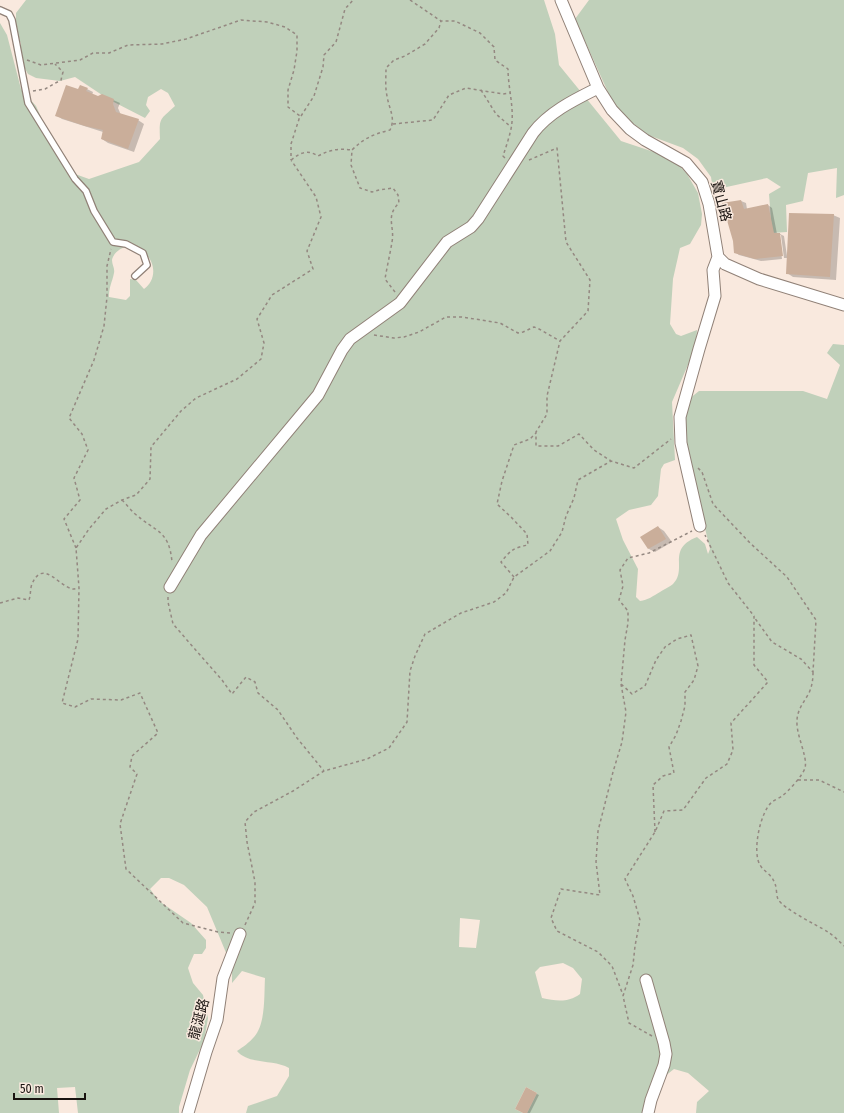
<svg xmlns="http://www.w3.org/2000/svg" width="844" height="1113" font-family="'Fira Sans Condensed','Noto Sans TC',sans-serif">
<rect width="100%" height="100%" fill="#f9e9de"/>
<path fill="#c0d0ba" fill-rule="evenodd" d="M26,0h518l11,34 4,31 62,76 36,12 19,9 11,12 11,19 4,21 -1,11 -11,19 -10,4 -7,31 -3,45 6,10 5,2 16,-6 -1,16 -24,56 3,58 -11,4 -3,5 -3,27 -7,9 -22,5 -13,9 7,21 15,29 -2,28 4,4c8,-1 13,-5 20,-9 4,-3 10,-5 13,-8 15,-15 -7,-35 24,-47l8,7 3,10 2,-5 -28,-116 7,-34 10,-8h104l24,8 13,-34 -13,-12 6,-9 11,1v768h-148l1,-11 12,-11 -21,-18 -14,-4 -19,15 -3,15 2,14h-127l10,-20 -11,-6 -11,22 8,4h-277l2,-7 29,-10 12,-20v-8c-16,-9 -40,-3 -52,-17 6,-4 13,-9 17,-14 12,-13 10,-43 11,-59l-23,-7 -10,12v-16l-25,-60 -23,-22 -15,-7h-8l-11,11 9,12 32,22 15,17v8l-4,6h-8l-6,14 5,15 10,12 5,23 -4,23 -14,29 -11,37v6h-101l-3,-26 -18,1 2,25h-59v-1090l7,12 14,54 15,17 13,29 26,39 14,5 50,-17 21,-23c-1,-22 0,-19 15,-33l-7,-13 -7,-4 -13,8 -2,8 4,6 -5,7 -37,-19 -33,-22 -15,4 -24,-3 -8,-4 -8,-14 1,-16 -5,-15v-16zM128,246c5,2 11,3 15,6 13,9 14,28 1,37l-8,-9 -6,-1v17l-4,4 -17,-3c0,-11 3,-14 5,-24 1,-5 -2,-8 -2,-13 1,-7 10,-13 16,-14zM460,918l20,2 -4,28 -17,-1zM563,963l10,5 9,11 -2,15c-12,9 -24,7 -38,4l-7,-26 5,-5z
M589,0h255v195l-8,3 1,-30 -29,5 -5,28 -17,4 1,27 -15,1 -3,-39 12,-7 -14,-9 -54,12 -2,-13 -13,-18 -15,-11 -35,-13 -32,-25 -41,-91z"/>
<path fill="#0003" d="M87,89l6,3 -1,3 6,2 4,-2 18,8 -2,5 3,7 17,5 6,4 -10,28 -26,-9 -6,-4 1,-7 -41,-13 -6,-4 22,-25z
M741,201l5,2 1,6 21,-4 4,3 5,26h3l4,2 3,20 46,-41 7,3 -4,62 -43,-3 -6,-4 1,-15h-4l-3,-23h-2l3,24 -21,2 -22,-6 -4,-3z
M658,527l6,4 8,11 -17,10 -6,-3 -7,-12z
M527,1089l12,6 -9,18h-5z"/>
<path fill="#caae9a" d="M66,85l12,4 2,-4 8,3 -2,3 12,5 4,-2 12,5 -1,5 3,8 23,7 -11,30 -27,-10 2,-9 -18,-4 -30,-10z
M741,200l3,9 24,-5 6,29h6l3,23 -28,3 -21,-6 -1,-12 -11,-38z
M789,213l45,1 -4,63 -44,-3z
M658,526l8,13 -18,10 -8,-12z
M526,1087l11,6 -10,20h-4l-8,-4z"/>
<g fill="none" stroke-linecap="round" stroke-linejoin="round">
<g stroke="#908177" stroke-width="8">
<path id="service" d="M0,10l9,4 3,6 16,83 47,76 11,12 8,20 19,31 13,2 17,9 4,12 -12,11"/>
</g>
<g stroke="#908177" stroke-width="13">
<path id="minor" d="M561,0l37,88 14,22 18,19 15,11 41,23 16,19 7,22 9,53 7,7 34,15 85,26
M700,526l-19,-83 -1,-26 19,-68 16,-53 -2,-26 5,-13
M170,587l31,-52 117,-140 24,-45 8,-11 50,-36 47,-61 24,-15 7,-8 55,-86c16,-21 41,-33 65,-45
M646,980l18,63 2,11 -2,11 -13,35 -3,13
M188,1113l18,-61 11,-32 6,-42 17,-44"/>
</g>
<path stroke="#948881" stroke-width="1.5" stroke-dasharray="3 3" stroke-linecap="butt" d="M410,0l31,21h14l25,12 14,14 1,13 13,9c0,19 7,41 3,60 -2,9 -5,18 -8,27l2,2
M27,60l14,5 39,-5 13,-7h16l19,-8 34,-1 24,-5 55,-19 26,2 18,5 12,8v16l-3,19 -6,20v17l12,9 -9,28v16
M481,90l15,24 15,13
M33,91l12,-2 16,-9 2,-8 -8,-8
M301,116l13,-20 9,-29 1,-12 12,-13 9,-33 8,-9
M393,124l40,-4 16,-25 17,-7 37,6 7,-1
M291,160c9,-7 16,-11 27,-4 11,-6 21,-8 34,-6
M529,160l28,-12 9,94 24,38 -2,31 -28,30 -13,55v18l-11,18v14h22l21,-12 15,16 17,11
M395,292l-10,-13c2,-12 5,-25 7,-37 3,-16 -7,-25 7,-39l-1,-8 -5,-7 -14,2 -7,2 -12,-4 -9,-23 1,-15c12,-12 22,-16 38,-20 6,-12 -1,-21 -3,-34 -2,-9 -1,-19 -1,-28l8,-8 11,-4 20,-12 14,-16 2,-7
M374,335l20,3 10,-1 15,-5 27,-15h16l38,6 18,10 5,-1 11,-5 5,2 21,12
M698,468l4,4 11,32 37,39 37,34 29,43 -3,52 -12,-13 -29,-17 -18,-25
M122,500c4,4 8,9 12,13 21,19 35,16 38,49
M76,548l-12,-29 16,-19 -6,-22 14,-28 -6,-16 -13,-16 25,-58 10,-34 3,-29v-31l4,-17
M514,577l-13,-15c10,-12 12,-14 27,-17l-1,-11 -16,-17 -14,-13 5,-23 12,-36 16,-6 6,-6
M168,597v5l5,22 49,56 10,14 14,-17 9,5 3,11 20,17 19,28 27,33
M0,603l18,-5 11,2c2,-6 1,-11 3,-16 11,-26 27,3 41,5 2,0 4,-1 6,-1
M813,672c0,8 -1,14 -4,21 -5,9 -12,17 -12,28 -1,14 11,36 8,47 -2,7 -17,24 -23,28 -3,2 -7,4 -10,6 -12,10 -20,50 -12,63 4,7 12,9 15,19 2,4 1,11 3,15 5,10 39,26 50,33 6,4 11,9 16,14
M621,684l5,28 -4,30 -9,30 -15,59 -2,31 4,33 -39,-6 -10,29 6,13 41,21 14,14 11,29
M798,780h21l25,12
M655,832l-2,-47 10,-9 11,-3 -5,-26 7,-12 5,-14 4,-15v-14l9,-12 4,-14 -7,-31 -14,4 -12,8 -9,13 -11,26 -13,8 -11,-10 4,-44 3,-17v-12l-9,-11 4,-14 -3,-16 8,-12 21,-5 43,-22
M245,925l10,-22v-21l-8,-40 -2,-20 9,-10 39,-21 31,-20 43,-12 22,-11 18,-26 3,-51 5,-15 10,-22 36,-21 33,-11 12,-9 8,-16 36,-26 12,-19 4,-16 8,-18 4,-18 33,-19 23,7 37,-29
M230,933l-12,-1 -35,-9 -57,-54 -6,-45 17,-50 -7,-7 2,-11 26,-23 -18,-40 -19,7 -30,-1 -16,8 -13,-4 16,-64 1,-51 -3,-40 13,-19 17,-20 16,-9 14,-5 14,-16 1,-32 30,-36 15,-13 41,-19 24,-20 3,-16 -7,-24 15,-24 41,-26 -6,-18 14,-34 -5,-20 -25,-37
M652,1036l-23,-13 -6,-27 10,-31 2,-19 5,-26 -7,-24 -8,-17 30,-47 9,-21 19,-1 23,-32 21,-14 6,-14 -2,-27 37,-41 -14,-17v-49l-26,-33 -23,-48"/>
<use href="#service" stroke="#fff" stroke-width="5.5"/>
<use href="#minor" stroke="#fff" stroke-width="11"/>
</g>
<g text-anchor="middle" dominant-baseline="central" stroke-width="3" stroke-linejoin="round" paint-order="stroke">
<g font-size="14" fill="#191310" stroke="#f9e9de">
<text transform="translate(721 201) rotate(75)">寶山路</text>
<text transform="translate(199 1019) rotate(-75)">龍涎路</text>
</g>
</g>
<path d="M14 1093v6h71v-6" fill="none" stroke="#191310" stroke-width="2"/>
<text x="20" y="1093" font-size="12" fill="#191310" stroke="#f9e9de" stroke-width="3" paint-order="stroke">50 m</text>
</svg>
